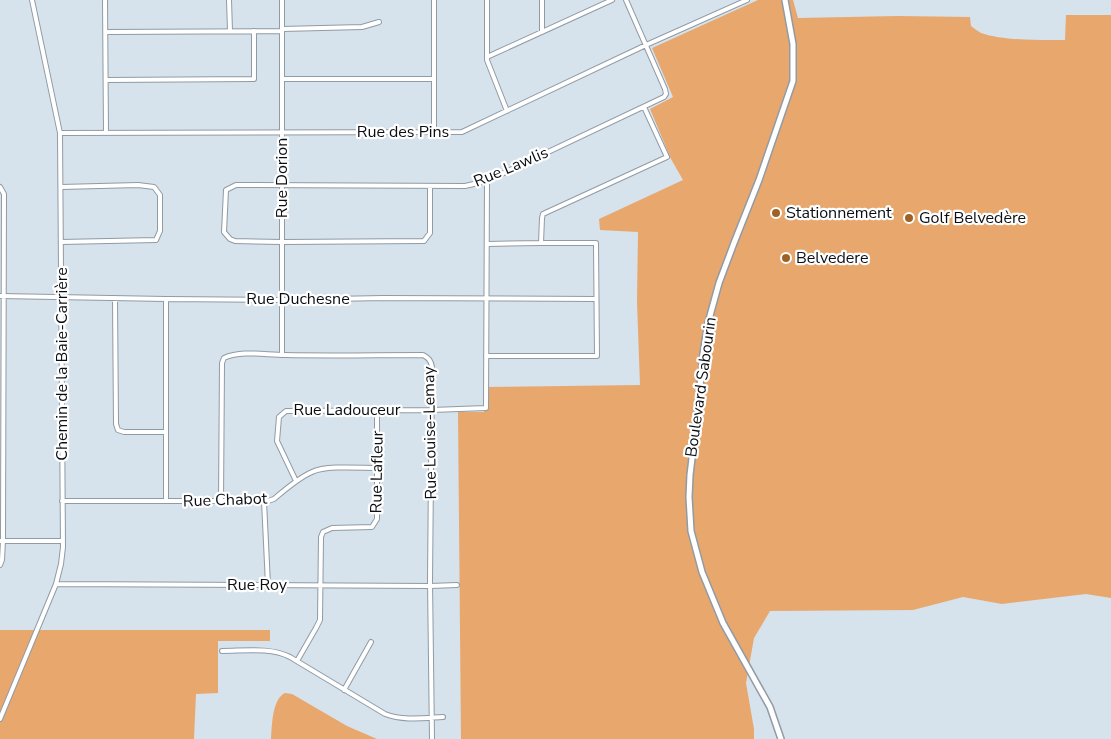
<svg xmlns="http://www.w3.org/2000/svg" width="1111" height="739" font-family="'Nunito Sans',sans-serif">
<rect width="100%" height="100%" fill="#d6e2ec"/>
<path fill="#e8a76d" d="M758,0h35l5,18 100,-2 72,1 1,9c3,2 6,5 10,7 23,8 59,7 84,7l1,-25h45v583l-25,-4 -84,10 -39,-7 -50,13 -143,1 -16,27 -8,45 8,46v10h-296h3l-3,-327h26v-25l156,-2 -3,-83 1,-70 -38,-2 -1,-11 84,-39 -12,-21 -21,-50 23,-12 -21,-49z
M0,630h270v11h-52v52l-22,1 -2,45h-194z
M285,693l7,1 55,32 30,13h-106c1,-13 1,-40 14,-46z"/>
<g fill="none" stroke-linecap="round" stroke-linejoin="round">
<g stroke="#909ba5" stroke-width="6">
<path id="minor" d="M105,0l1,133
M229,0l1,31
M434,0v132
M487,0v60l20,51
M282,29l80,-2 17,-5
M106,32l176,-1
M542,32v-32
M487,57l125,-57
M282,79h152
M106,80l148,-1v-48
M60,133l402,-1 184,-87 101,-45
M430,186v47l-6,8 -142,1 -47,-1 -5,-2 -6,-7 2,-42 10,-5 229,1 22,-5 177,-84 2,-3 -1,-5 -39,-89
M0,187l4,7 -1,347 -1,19 -2,5
M61,187l77,-2 16,2 6,8v36l-4,9 -95,2
M541,243l1,-25 1,-4 124,-57 -23,-50
M0,296l166,3 116,1 101,-2 213,1
M115,298l1,126 2,6 6,2h42
M166,299v202
M282,355v-355
M486,356h111l-1,-113h-55l-54,1
M296,481l-19,-40 2,-24 7,-6 146,-1 54,-2 1,-227
M62,501h206l6,-2c12,-10 24,-21 38,-27 14,-7 49,-4 66,-4
M221,501l1,-138 2,-5c18,-8 41,-3 61,-3 46,1 92,0 138,0 6,3 8,6 9,12l-2,214 2,158
M264,501l4,84
M0,541h63
M56,584l374,2 27,-1
M222,651c22,0 48,-4 68,6l95,57c18,7 39,4 58,3
M297,661l19,-33 4,-8 1,-83 2,-5 9,-4 40,-1 5,-8v-109
M344,690l27,-48
M0,719l56,-135 5,-20 2,-17 -3,-414 -28,-133"/>
</g>
<g stroke="#909ba5" stroke-width="8">
<path id="tertiary" d="M781,739l-11,-32 -47,-84 -21,-51 -11,-41 -2,-34 1,-22 8,-67 5,-54 5,-31 11,-40 15,-40 25,-63 34,-99v-37l-8,-44"/>
</g>
<use href="#minor" stroke="#fff" stroke-width="4"/>
<use href="#tertiary" stroke="#fff" stroke-width="5"/>
</g>
<g fill="#9f6226" stroke="#fff" stroke-width="2">
<circle cx="776" cy="213" r="5"/>
<circle cx="909" cy="218" r="5"/>
<circle cx="786" cy="258" r="5"/>
</g>
<g text-anchor="middle" dominant-baseline="central" stroke-width="4.5" stroke-linejoin="round" paint-order="stroke">
<g font-size="16" fill="#0a0e12" stroke="#fff">
<text x="403" y="132">Rue des Pins</text>
<text transform="translate(511 167) rotate(-23)">Rue Lawlis</text>
<text transform="translate(282 178) rotate(-90)">Rue Dorion</text>
<text x="298" y="299">Rue Duchesne</text>
<text transform="translate(62 364) rotate(-90)">Chemin de la Baie-Carrière</text>
<text transform="translate(701 387) rotate(-82)">Boulevard Sabourin</text>
<text x="347" y="410">Rue Ladouceur</text>
<text transform="translate(430 433) rotate(-91)">Rue Louise-Lemay</text>
<text transform="translate(377 472) rotate(-89)">Rue Lafleur</text>
<text transform="translate(225 500) rotate(-2)">Rue Chabot</text>
<text x="257" y="585">Rue Roy</text>
</g>
<g font-size="16" fill="#0a0e12" stroke="#fff" text-anchor="start">
<text x="786" y="213">Stationnement</text>
<text x="919" y="218">Golf Belvedère</text>
<text x="796" y="258">Belvedere</text>
</g>
</g>
</svg>
